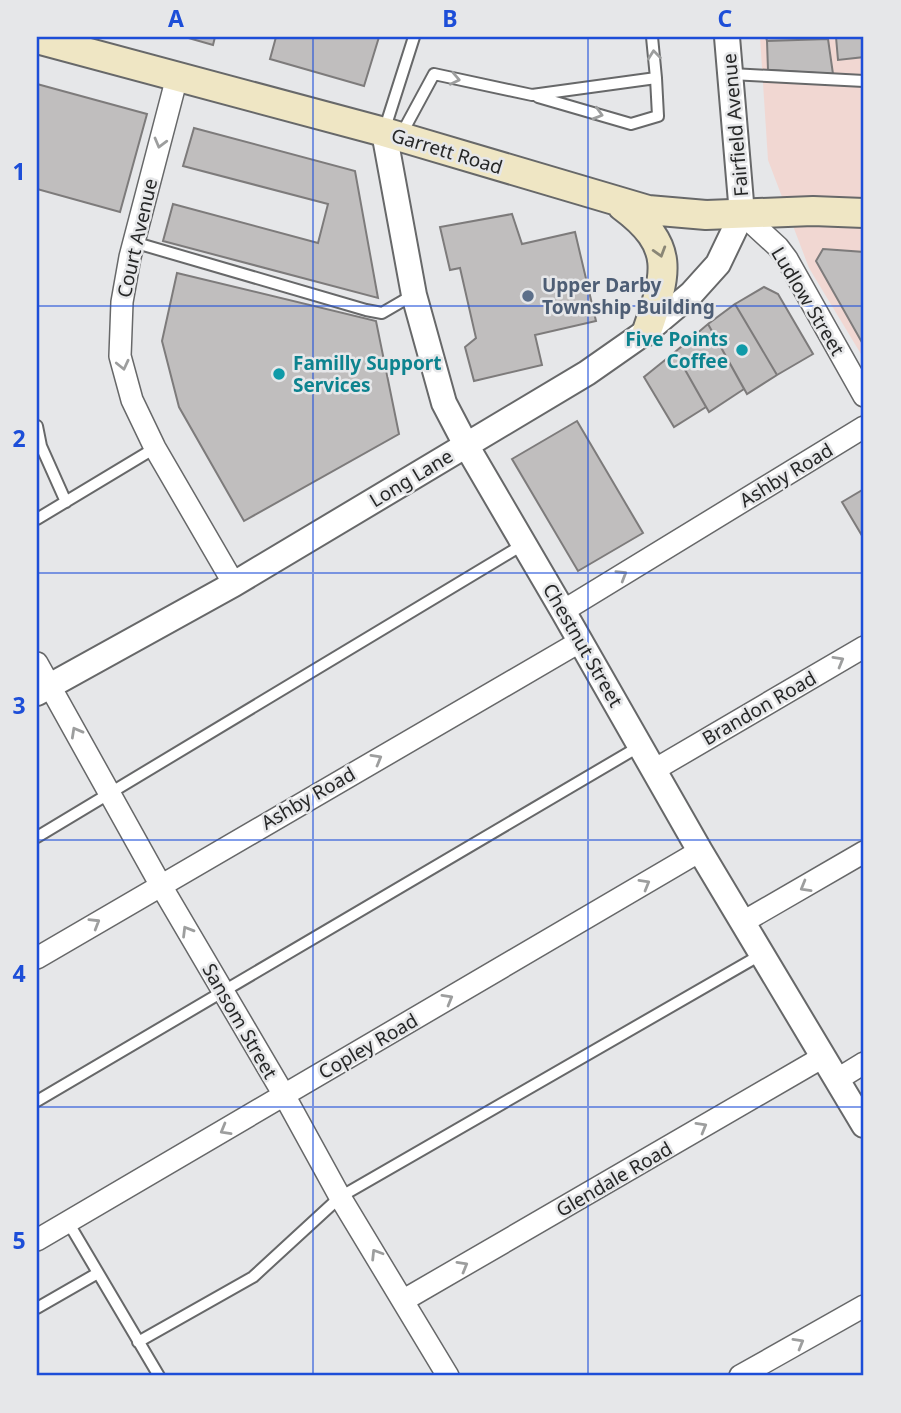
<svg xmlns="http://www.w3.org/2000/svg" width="901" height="1413" font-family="'Noto Sans',sans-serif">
<rect width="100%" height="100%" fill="#e6e7e9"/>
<path fill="#f1d7d2" d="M760,37h104v322l-55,-91 -41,-108z"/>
<path fill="#c0bebe" stroke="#7d7b7b" stroke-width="2" d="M185,37h30l-2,8z
M276,37h103l-15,49 -94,-27z
M766,37h62v2l-61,2z
M836,37h28v20l-26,3z
M828,39l5,35 -65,-4 -1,-29z
M37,84l110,30 -27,98 -83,-23z
M194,128l161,43 23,127 -215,-57 10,-37 145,39 10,-39 -145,-38z
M512,214l10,30 53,-12 21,89 -61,14 7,30 -68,16 -9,-34 11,-9 -16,-70 -10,2 -10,-43z
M823,249l41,3v94l-48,-85z
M177,273l199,48 23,113 -155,87 -65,-114 -17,-66z
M764,287l14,7 35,60 -36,21 -42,-71z
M735,304l42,71 -30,19 -39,-70z
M708,324l36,65 -35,23 -34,-60z
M675,352l31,55 -32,20 -30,-50z
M577,421l66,112 -65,38 -66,-112z
M864,489v50l-22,-37z"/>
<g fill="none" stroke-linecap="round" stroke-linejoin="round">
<g stroke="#676869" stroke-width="14">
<path id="service" d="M731,74l133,7
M538,97l93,27 27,-8 -2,-38
M384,131l30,-94
M401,135l33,-61 98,21 124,-17 -4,-41
M133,242l233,68 16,3 31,-18
M37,426l4,20 25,56
M37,519l118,-71
M37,837l487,-293
M37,1101l603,-355
M68,1222l91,154
M37,1308l61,-35
M138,1342l115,-65 87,-80 422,-243"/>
</g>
<g stroke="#676869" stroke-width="24">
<path id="minor" d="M177,77l-47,180 -8,45 -2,54 12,44 23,48 79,136
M742,214l36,33 9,12 77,137
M563,611l301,-184
M37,663l123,221 124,211 56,102 108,179
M654,770l210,-123
M743,922l121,-70
M37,958l544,-317
M838,1079l26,-16
M37,1240l663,-389
M404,1300l419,-243
M740,1376l124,-70"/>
</g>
<g stroke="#676869" stroke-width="28">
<path id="tertiary" d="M384,132l30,163 30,108 22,42 97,166 137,240 164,274
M37,693l197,-109 353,-211 60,-42 44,-37 27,-30 24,-50 -15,-177"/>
</g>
<g stroke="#676869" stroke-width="32">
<path id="secondary" d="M37,39l347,93 264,78 58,5 107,-4 51,2
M622,206c54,40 45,67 25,125"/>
</g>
<use href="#service" stroke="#fff" stroke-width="10"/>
<use href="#minor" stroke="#fff" stroke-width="21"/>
<use href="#tertiary" stroke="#fff" stroke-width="24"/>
<use href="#secondary" stroke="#efe6c4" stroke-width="28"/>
</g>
<defs><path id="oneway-chevron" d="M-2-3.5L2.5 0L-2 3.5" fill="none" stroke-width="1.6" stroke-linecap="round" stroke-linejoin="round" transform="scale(1.75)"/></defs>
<g stroke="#9d9e9e">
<use href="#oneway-chevron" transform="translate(654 55) rotate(-96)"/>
<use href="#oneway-chevron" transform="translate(455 79) rotate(12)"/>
<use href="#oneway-chevron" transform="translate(598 114) rotate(16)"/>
<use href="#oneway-chevron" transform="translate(160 143) rotate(105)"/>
<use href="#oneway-chevron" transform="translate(123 365) rotate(77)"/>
<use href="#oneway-chevron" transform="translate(622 575) rotate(-31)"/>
<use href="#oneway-chevron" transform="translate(839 661) rotate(-30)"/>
<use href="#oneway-chevron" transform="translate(76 732) rotate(-119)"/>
<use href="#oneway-chevron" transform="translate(377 759) rotate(-30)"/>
<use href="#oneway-chevron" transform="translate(645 884) rotate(-30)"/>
<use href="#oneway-chevron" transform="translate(805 887) rotate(150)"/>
<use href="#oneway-chevron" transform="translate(95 923) rotate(-31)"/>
<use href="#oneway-chevron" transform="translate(187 931) rotate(-121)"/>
<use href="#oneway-chevron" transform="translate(448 999) rotate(-30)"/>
<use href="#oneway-chevron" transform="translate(702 1127) rotate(-30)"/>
<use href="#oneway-chevron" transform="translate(225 1130) rotate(150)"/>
<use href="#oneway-chevron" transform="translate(376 1254) rotate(-122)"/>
<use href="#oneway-chevron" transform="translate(463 1266) rotate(-30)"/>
<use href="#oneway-chevron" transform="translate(799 1343) rotate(-30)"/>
</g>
<use stroke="#8a8676" href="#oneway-chevron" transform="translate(660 252) rotate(73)"/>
<path fill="none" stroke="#1d4ed8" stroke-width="2" stroke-opacity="0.55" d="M313,37v1339M588,37v1339M37,306h827M37,573h827M37,840h827M37,1107h827"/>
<circle fill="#5c6f8a" stroke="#e6e7e9" stroke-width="2.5" cx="528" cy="296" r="7"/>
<g fill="#0f9aa8" stroke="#e6e7e9" stroke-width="2.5">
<circle cx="742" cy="350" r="7"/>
<circle cx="279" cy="374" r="7"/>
</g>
<g text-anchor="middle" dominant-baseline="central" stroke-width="5" stroke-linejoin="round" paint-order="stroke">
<g font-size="19" fill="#262727" stroke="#e6e7e9">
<text transform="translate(735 125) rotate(-95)">Fairfield Avenue</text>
<text transform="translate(447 151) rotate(17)">Garrett Road</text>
<text transform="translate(137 238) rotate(-77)">Court Avenue</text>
<text transform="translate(808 301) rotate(59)">Ludlow Street</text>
<text transform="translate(786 475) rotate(-31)">Ashby Road</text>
<text transform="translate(411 478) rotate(-31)">Long Lane</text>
<text transform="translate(583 645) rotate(60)">Chestnut Street</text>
<text transform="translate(759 708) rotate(-30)">Brandon Road</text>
<text transform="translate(308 798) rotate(-30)">Ashby Road</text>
<text transform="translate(240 1021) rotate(60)">Sansom Street</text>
<text transform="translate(368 1046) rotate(-30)">Copley Road</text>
<text transform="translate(614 1179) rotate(-30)">Glendale Road</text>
</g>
<g font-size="19" font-weight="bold" fill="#4e5e75" stroke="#e6e7e9" text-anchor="start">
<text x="542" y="285">Upper Darby<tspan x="542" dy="22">Township Building</tspan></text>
</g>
<g font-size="19" font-weight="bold" fill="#0d838f" stroke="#e6e7e9" text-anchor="end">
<text x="728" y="339">Five Points<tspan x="728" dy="22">Coffee</tspan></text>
<text x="293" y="363" text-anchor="start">Familly Support<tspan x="293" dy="22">Services</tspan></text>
</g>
</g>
<rect width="901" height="1413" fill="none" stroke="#e6e7e9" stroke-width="77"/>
<rect x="38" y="38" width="824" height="1336" fill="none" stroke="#1d4ed8" stroke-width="2.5"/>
<g font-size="23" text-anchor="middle" font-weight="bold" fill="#1d4ed8">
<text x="176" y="27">A</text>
<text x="450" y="27">B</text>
<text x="725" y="27">C</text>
<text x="19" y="180">1</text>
<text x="19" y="447">2</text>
<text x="19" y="714">3</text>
<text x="19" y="982">4</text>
<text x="19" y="1249">5</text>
</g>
</svg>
